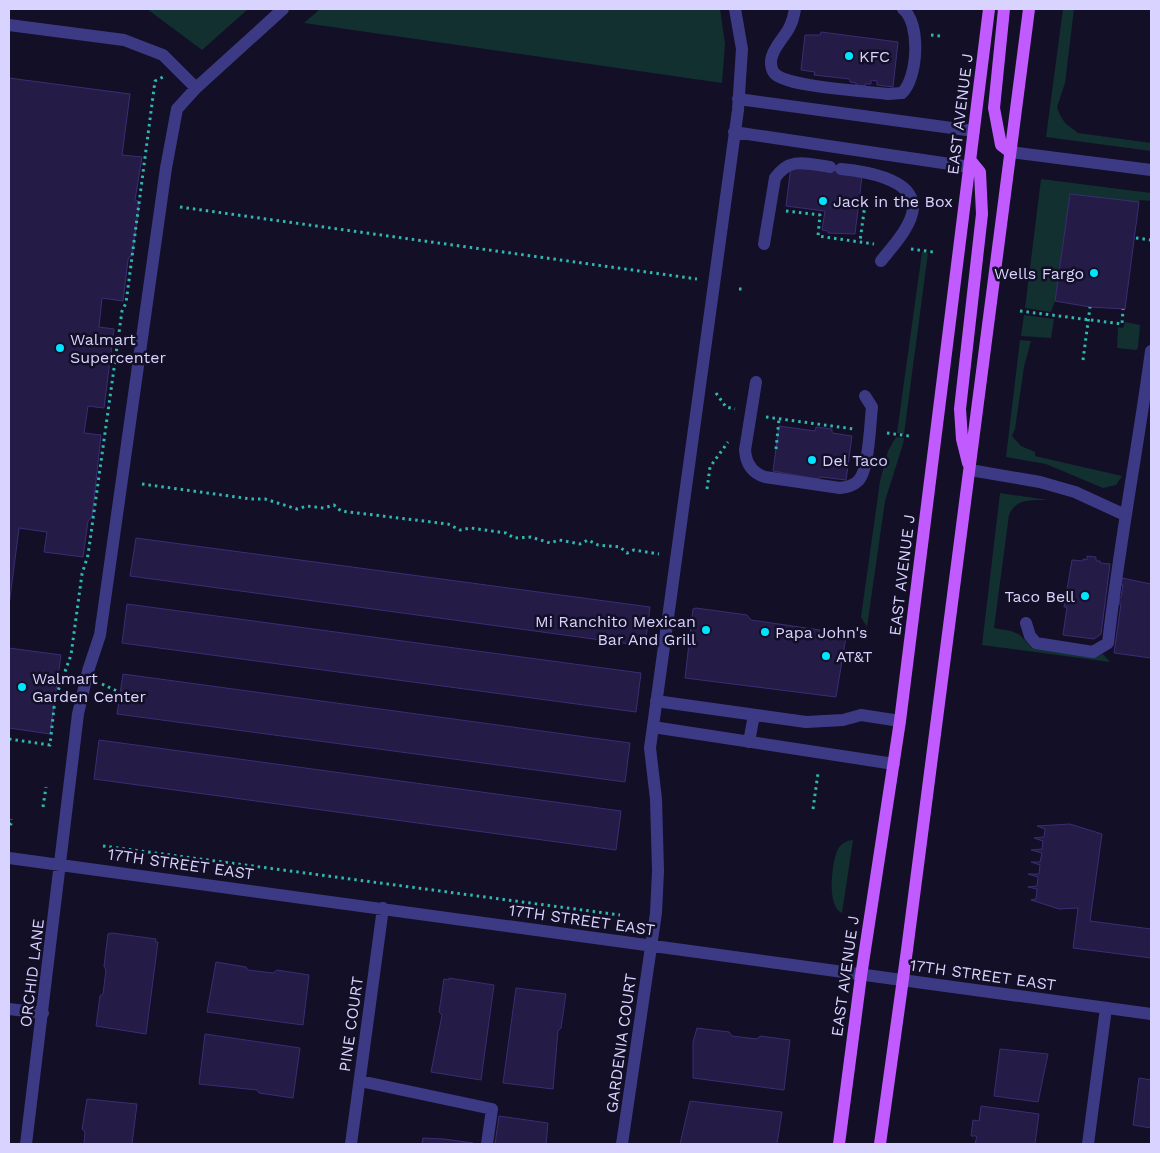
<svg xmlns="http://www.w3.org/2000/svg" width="1160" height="1153" font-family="'Work Sans',sans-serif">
<rect width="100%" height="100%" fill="#130f26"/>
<path fill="#12302f" d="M147,9h101l-46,41z
M320,9h400l5,35 -3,39 -418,-60z
M1063,9h11l-9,74 -8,24 3,8 5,8 13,10 73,10v8l-105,-14z
M1041,179l110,14v8l-11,-1 -1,2 -69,-8 -15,107 -4,11 -26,-4z
M922,252l6,1 -24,181 -7,-1z
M1024,315l30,4 -3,19 -30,-2z
M1125,322l15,3 -2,23 -2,2 -19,-2 1,-21 5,1z
M1020,340l11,1 -7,26 -9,62 -3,7 9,10 14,6v4l87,20 -6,9 -13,3 -57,-24 -40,-7z
M896,437l8,1 -1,6 -18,57 -18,126 -6,-10 19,-136 8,-30z
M1000,493l48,7c-16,0 -32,-2 -39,15l-15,113 17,3 9,4 12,13 63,9 8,-3 7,8 -128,-17z
M853,840l-11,73c-16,-7 -10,-49 -5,-62 3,-7 10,-11 16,-11z"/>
<path fill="#241b47" stroke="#3b2d73" d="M821,32l77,10 -5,45 -16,-2v-4l-6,-1v4h-6v2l-9,-1v-2l-6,-1v-3l-36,-4 1,-3 -14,-2 4,-35h15z
M9,78l121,16 -8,61 20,2 -7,43 3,1 1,5 -7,50h-2l-2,4 -5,41 -21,-3 -3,29 15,2 -10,79 -16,-2 -4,27 17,2 -9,82 -4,4 -5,36 -39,-5 3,-20 -28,-4 -10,78z
M830,165l11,1 21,10 -7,58 -27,-1v-2l-6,-1 3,-19 -39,-5 5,-40z
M1070,194l69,8 -14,107 -35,-2 -35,-6z
M779,426l36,5 1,-4 16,2v4l20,3 -6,44 -25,-3 -4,2 -44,-8z
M136,538l514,69 -5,39 -515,-70z
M1087,556l9,1v4h4v2l10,1 -9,70 -7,5 -31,-4 4,-28h-3l8,-47 11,1v-2l4,1z
M1122,578l29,6v74l-37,-5 7,-49h-2v-7h2l2,-12h-2z
M127,604l514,69 -5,39 -514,-69z
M696,608l51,7 4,5 69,10 -1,3 27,4 -10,60 -151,-19 8,-69z
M9,648l52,7 -11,79 -41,-6z
M123,674l507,69 -5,39 -508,-68z
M99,740l522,71 -5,39 -522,-71z
M1070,824l32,10 -12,87 61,8v29l-78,-10 5,-40 -19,1 -28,-9 5,-1 1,-10 -9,-2 9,-1 1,-9 -10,-3h11l1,-9 -9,-3h9l2,-9 -11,-3 11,-1 1,-8 -9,-3 10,-1 1,-8 -8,-3z
M112,933l44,6 -1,3h3l-12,92 -50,-8 4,-30 3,-2 3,-24 -2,-4 4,-32z
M216,962l30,5 2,3 25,3 4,-3 32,5 -6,50 -96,-13z
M449,978l45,7 -13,95 -50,-8 11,-57 -3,-3 5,-33 5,1z
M516,988l50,6 -5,34 -3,3 -5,58 -50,-6z
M697,1028l32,4 3,4 25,3 3,-3 30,4 -6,50 -91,-12v-36z
M205,1034l95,14 -7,50 -34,-5 -2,-3 -58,-6z
M1000,1049l48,5 -10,48 -44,-6z
M1139,1078l12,2v48l-18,-3z
M87,1099l50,5 -5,40h-48l1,-12 -3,-3z
M690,1101l92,11 -5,32h-97z
M981,1106l58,8 -4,30h-60l2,-8h-6l2,-16 6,1z
M499,1116l49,7 -2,21h-51z
M423,1138l21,1 29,4 -51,1z"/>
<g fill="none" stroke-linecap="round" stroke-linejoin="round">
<path stroke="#2fb8b0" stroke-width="3" stroke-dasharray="2.5 4" stroke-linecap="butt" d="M931,35l9,1
M860,196l6,1 -6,44
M180,207l517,72
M786,211l34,4 -2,21 56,8
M1136,238l15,2
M911,249l22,3
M739,289h3
M1020,311l102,13 1,-15
M1083,360l7,-53
M716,393l10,14 9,2
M766,417l88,12
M887,433l22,3
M776,449l3,-30
M142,484l109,15h14l32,10 10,-3 17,2 10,-3 7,6 107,13 12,6 11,-2 35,5 8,5 17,-1 19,6 9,-3 21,4 8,-4 10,5 22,2 7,6 7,-3 25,4
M707,489l3,-22 18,-25
M102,684l15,7
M9,739l41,6 5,-46 16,-44 11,-81 6,-19 34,-244 4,-8 29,-222 8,-4
M43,807l3,-20
M813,809l5,-36
M9,824h2v-5
M103,846l517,69"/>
<path stroke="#3d3a85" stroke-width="12" d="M795,9c-4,26 -16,28 -23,47 -2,6 -1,14 3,18 14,13 90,17 113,20l14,-1c16,-15 19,-70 1,-84
M9,25l115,15 39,15 33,33
M738,99l236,32
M734,132l236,35
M1010,152l141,18
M841,169c21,2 73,9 72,39 -1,18 -21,39 -32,53
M764,244l11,-66c15,-22 32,-14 55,-11
M756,382l-11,68c1,14 7,23 20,27l75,11c7,-1 13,-2 18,-7 11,-10 12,-57 14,-74l-7,-11
M970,470l70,12 35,10 50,23
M1026,623l4,13 6,7 57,9 15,-9c11,-98 30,-195 43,-292
M656,701l150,21 37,-2 18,-5 39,6
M653,727l241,37
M749,742l5,-27
M9,858l1142,156
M9,1009l34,4
M360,1081l132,28 -5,35
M26,1144l52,-430 10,-43 12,-36 66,-467 11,-59 19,-21 87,-79
M351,1144l32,-236
M622,1144l34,-231 2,-42 -2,-72 -6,-51 88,-638 4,-61 -7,-40
M1088,1144l18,-136"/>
<path stroke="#c25bff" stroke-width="12" d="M1004,9l-10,99 7,37 9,7
M968,463l-6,-24 -2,-30 22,-195 -2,-42 -9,-11
M839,1144l22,-168 39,-255 89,-712
M880,1144l27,-194 122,-941"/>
</g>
<g fill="#00e5ff" stroke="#130f26" stroke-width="2">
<circle cx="849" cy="56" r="5"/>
<circle cx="823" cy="201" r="5"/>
<circle cx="1094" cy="273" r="5"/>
<circle cx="60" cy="348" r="5"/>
<circle cx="812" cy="460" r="5"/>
<circle cx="1085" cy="596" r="5"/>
<circle cx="706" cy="630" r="5"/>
<circle cx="765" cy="632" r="5"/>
<circle cx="826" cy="656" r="5"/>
<circle cx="22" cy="687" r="5"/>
</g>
<g text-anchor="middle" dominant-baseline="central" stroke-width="5" stroke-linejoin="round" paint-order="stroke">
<g font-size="16" fill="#d9d4ff" stroke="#130f26" text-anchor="start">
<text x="859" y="56">KFC</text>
<text x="833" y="201">Jack in the Box</text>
<text x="1084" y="273" text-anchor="end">Wells Fargo</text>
<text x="70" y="339">Walmart<tspan x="70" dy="18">Supercenter</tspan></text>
<text x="822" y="460">Del Taco</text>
<text x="1075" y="596" text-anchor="end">Taco Bell</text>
<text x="696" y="621" text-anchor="end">Mi Ranchito Mexican<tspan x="696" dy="18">Bar And Grill</tspan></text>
<text x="775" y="632">Papa John's</text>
<text x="836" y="656">AT&amp;T</text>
<text x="32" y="678">Walmart<tspan x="32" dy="18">Garden Center</tspan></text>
</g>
<g font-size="16" fill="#d9d4ff" stroke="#130f26">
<text transform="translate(960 114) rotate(-83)">EAST AVENUE J</text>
<text transform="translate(902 575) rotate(-83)">EAST AVENUE J</text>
<text transform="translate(181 864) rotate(8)">17TH STREET EAST</text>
<text transform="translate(582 920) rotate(8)">17TH STREET EAST</text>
<text transform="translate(32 973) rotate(-83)">ORCHID LANE</text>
<text transform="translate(983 975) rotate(8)">17TH STREET EAST</text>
<text transform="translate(845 976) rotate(-82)">EAST AVENUE J</text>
<text transform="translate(351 1024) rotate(-82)">PINE COURT</text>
<text transform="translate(621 1043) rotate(-82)">GARDENIA COURT</text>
</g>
</g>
<rect width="1160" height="1153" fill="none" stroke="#d9d4ff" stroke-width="20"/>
</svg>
